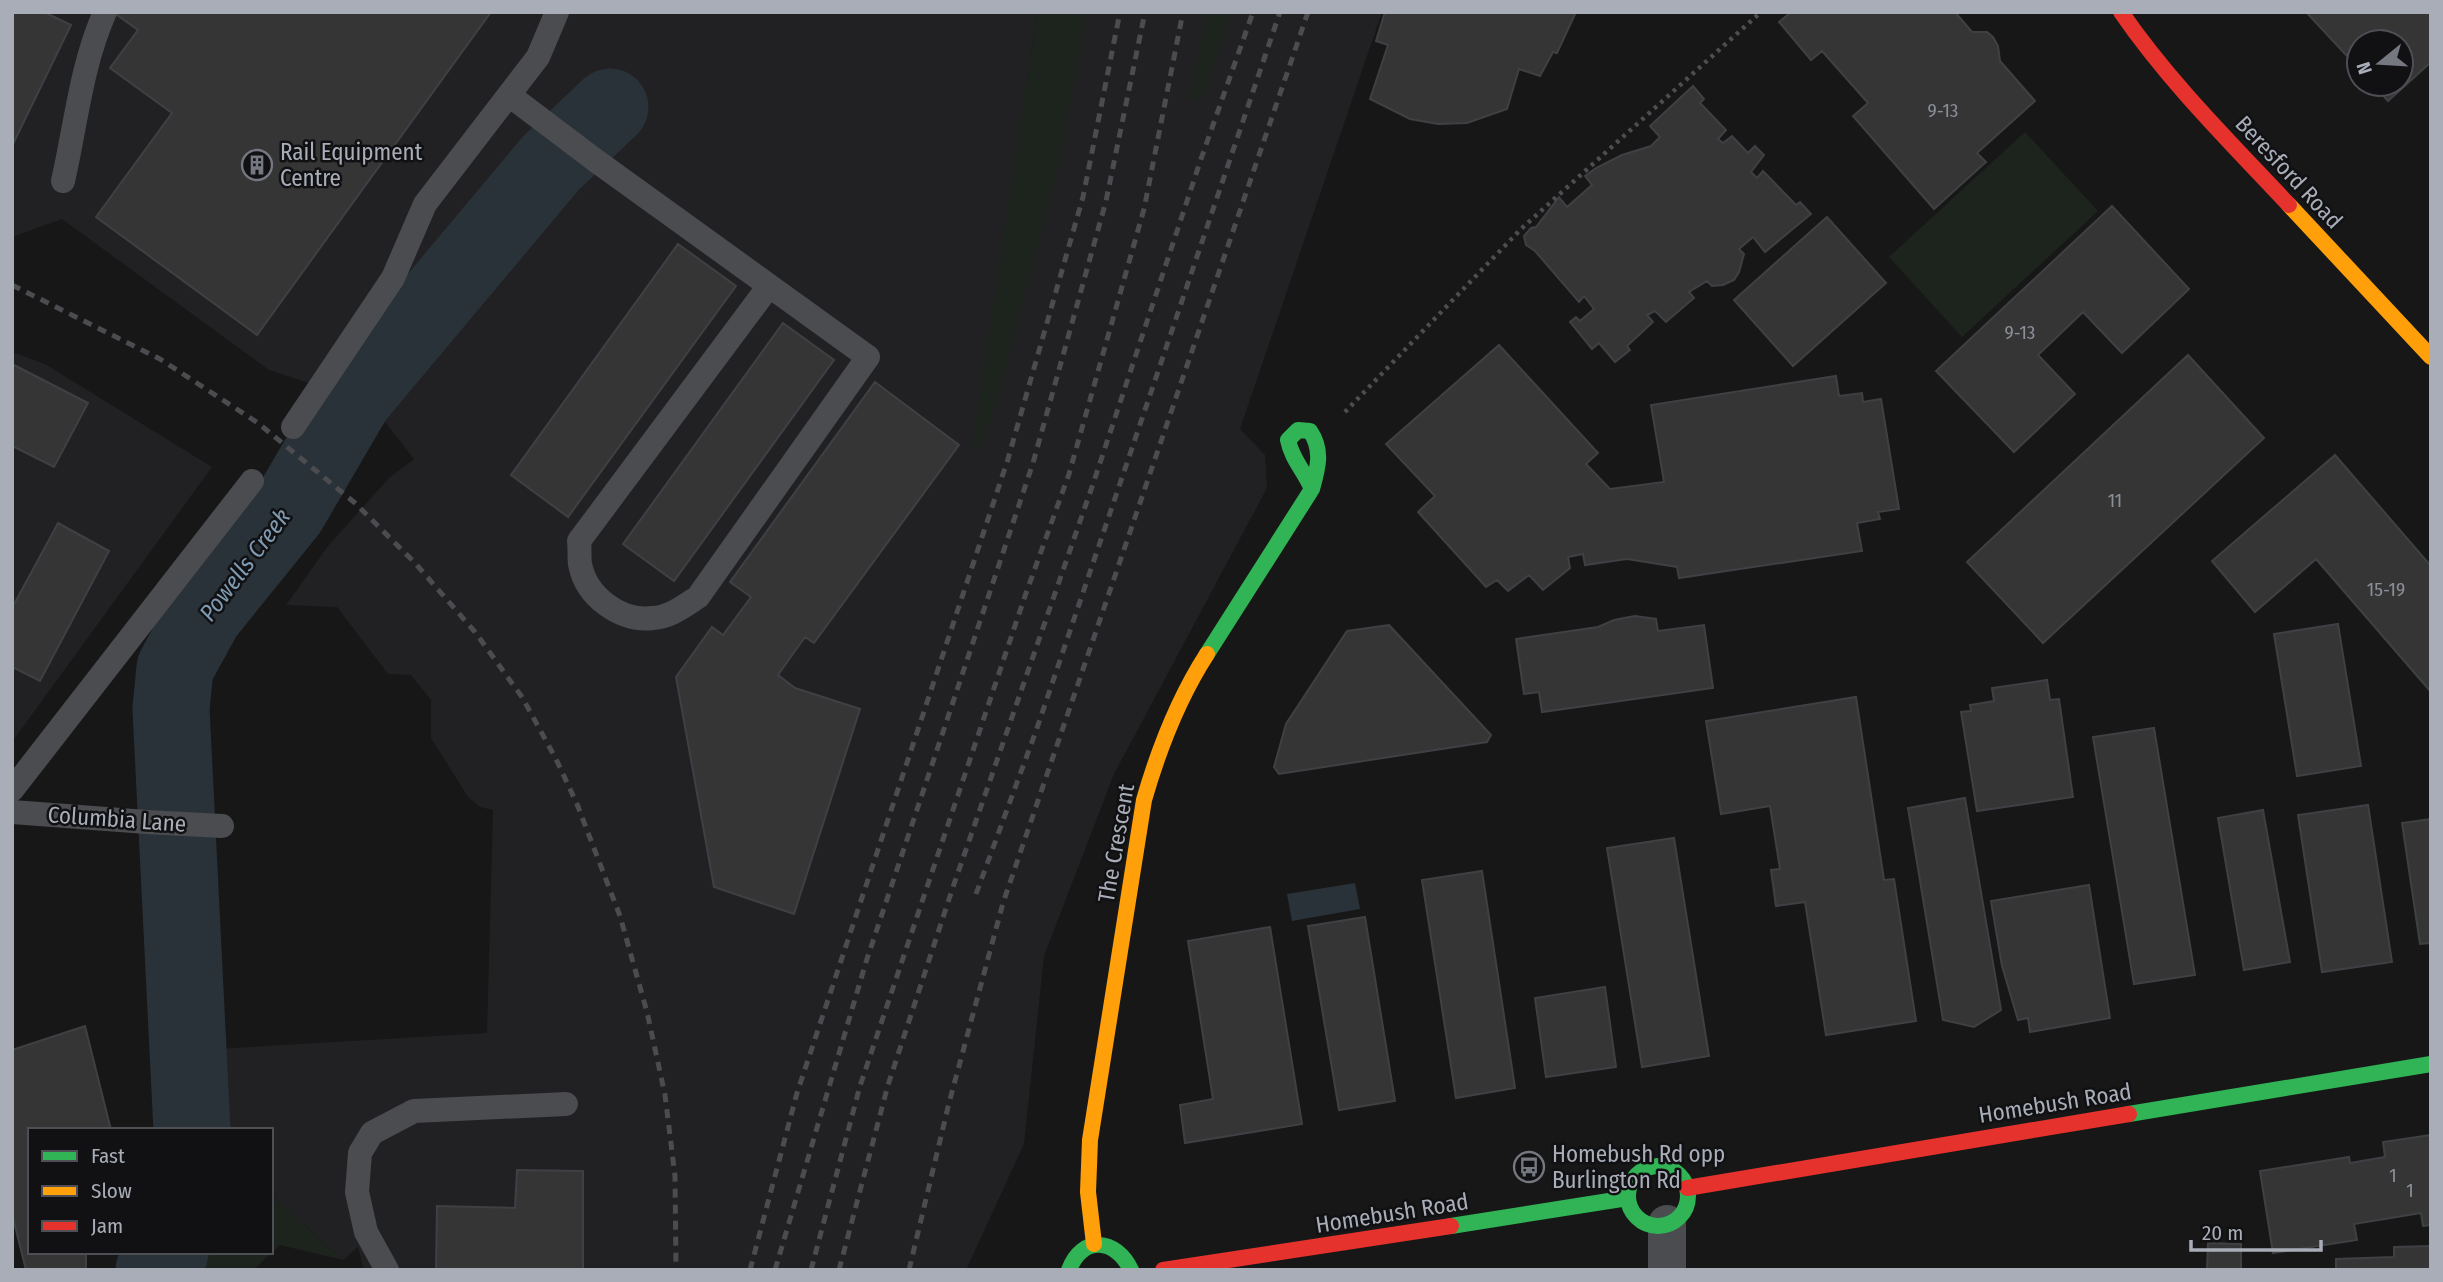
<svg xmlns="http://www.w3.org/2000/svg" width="2443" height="1282" font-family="'Fira Sans Condensed',sans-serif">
<rect width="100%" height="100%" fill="#171717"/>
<path fill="#212123" d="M12,12h1025l-60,410 78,-410h327l-142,417 25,26 2,33 -153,286 -70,182 -20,188 -58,126h-602l-6,-23 -15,13 -72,-65v-65h-50l-4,-81 270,-16 6,-223 -13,-3 -12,-10 -37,-59v-38l-20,-25 -23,-1 -51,-67 -51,-2 42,-59 61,-68 25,-19 -36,-46 -24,-15 -85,-28 -207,-151 -50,18z
M12,352l33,12 167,103 -200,275z"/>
<path fill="#1d241e" d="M1037,12h50l-28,152 -63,239 -15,42 -9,3z
M1207,12h24l-28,88 -13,-2z
M2025,132l73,79 -136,126 -73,-80z
M271,1195l72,65 -63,-15 -27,25h-80l20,-18h78z"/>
<path fill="#2a3239" d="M1355,883l5,26 -68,12 -5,-27z"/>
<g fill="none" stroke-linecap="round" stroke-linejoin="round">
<path stroke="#2a3239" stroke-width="77" d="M192,1130l-21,-421 4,-41 29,-53 84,-104 66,-113 197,-235 59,-56
M154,1270l16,-18"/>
</g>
<path fill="#353536" stroke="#3f4043" stroke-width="2" d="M12,12h32l27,13 -59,121z
M119,12h372l-234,323 -161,-118 76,-104 -62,-45 28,-38 -21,-15z
M1385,12h191l-19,41 -4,-1 -13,24 -21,-7 -12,40 -40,14 -29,1 -28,-5 -40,-20 18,-54 -12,-4z
M1791,12h164l17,20h15l6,5 5,9 2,15 35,40 -58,52 9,9 -52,47 -81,-93 15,-13 -46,-52 -11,9 -32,-38z
M2306,12h125v50l-43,39 -15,-17h28v-42h-42v27z
M1693,86l11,13 -4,4 26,27 -8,9 5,4 9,-7 16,17 7,-7 9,9 -13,17 6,6 6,-7 33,34 4,-3 11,12 -46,38 -12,-15 -14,12 5,5 -5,18 -5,8 -11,5 -11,1 -5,-5 -18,11 5,6 -28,24 -11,-11 -8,4 6,7 -26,24 3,4 -15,12 -16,-19 -7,6 -22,-27 6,-5 4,4 14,-12 -10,-13 -5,6 -44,-51 -9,-6 -2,-9 7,-8 5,-1 23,-30 8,10 25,-22 -7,-9 11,-8 26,-13 29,-9 9,-9 -10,-11z
M2112,206l77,83 -67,64 -39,-41 -45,43 37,39 -61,58 -78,-81z
M1827,217l59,66 -93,83 -59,-66z
M678,244l58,42 -168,231 -57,-42z
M783,323l51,37 -160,221 -51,-37z
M1499,345l99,108 -12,11 24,25 54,-7 -13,-77 185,-29 3,20 23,-3 1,9 18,-3 18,110 -21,3 2,7 -23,4 5,28 -183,27 -2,-11 -50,-8 -42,6 -2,-11 -15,3 2,11 -27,22 -14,-15 -21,16 -11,-11 -11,7 -68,-75 17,-16 -49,-52z
M2188,355l76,83 -221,205 -76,-81z
M12,364l76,39 -34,64 -42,-21z
M875,382l84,63 -145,198 -9,-6 -27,38 17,13 65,21 -66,205 -80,-27 -38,-210 36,-50 11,8 28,-38 -21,-15z
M2335,455l96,111v126l-115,-133 -61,53 -43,-51z
M58,523l51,28 -69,130 -28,-14v-59z
M1635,616l21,3 2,12 46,-6 9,63 -171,24 -3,-20 -15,2 -8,-55 82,-12 16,-7z
M2338,624l23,142 -64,10 -23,-142z
M1389,625l102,110 -4,7 -208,32 -5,-7 12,-43 61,-93z
M2047,680l3,20 9,-1 14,98 -96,14 -16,-99 10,-1 -1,-6 24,-4 -2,-13z
M1856,697l28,183 10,-1 22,142 -90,14 -21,-133 -29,4 -5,-36 9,-1 -10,-63 -49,8 -15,-93z
M2154,728l41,247 -61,9 -41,-247z
M1965,798l36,212 -27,17 -31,-7 -35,-212z
M2368,805l24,157 -70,10 -24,-157z
M2263,810l27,152 -46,8 -26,-152z
M2431,819v124l-11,1 -18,-121z
M1674,838l35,218 -67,11 -35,-219z
M1482,871l33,217 -59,10 -34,-218z
M2089,885l21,133 -80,14 -2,-14 -10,2 -16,-54 -11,-65z
M1365,917l30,184 -56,9 -31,-184z
M1270,927l32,197 -117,19 -5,-38 33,-6 -25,-158z
M1605,987l11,80 -70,10 -11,-79z
M85,1026l26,104h-81v122h56v15l-3,3h-57l-14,-56v-164z
M2431,1135v90l-8,1 -2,-13 -67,11 3,16 -84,13 -13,-82 89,-14 1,6 35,-6 -2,-15z
M517,1170l66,1v99h-147l1,-64 78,2z
M2208,1243l33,1v26h-34z
M2431,1246v24h-95v-11l58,-2v-10z"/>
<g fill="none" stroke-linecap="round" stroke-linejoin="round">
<path stroke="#4d4e52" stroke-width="4.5" stroke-dasharray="3.5 5" stroke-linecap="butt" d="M1345,412l176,-183 240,-217"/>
<path stroke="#4b4c50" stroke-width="24" d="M509,95l86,65 273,197 -170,240c-14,9 -28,20 -45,21 -32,4 -67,-21 -73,-54 -1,-7 0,-15 -1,-23l190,-255
M63,181c13,-57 18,-115 42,-169
M293,427l100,-149 32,-74 113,-147 19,-45
M12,790l240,-309
M12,812l135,10 75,4
M387,1270l-21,-38 -9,-40 3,-39 12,-20 42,-22 152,-7"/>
<path stroke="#4b4c50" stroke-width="38" d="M1667,1270v-46"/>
<path stroke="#30b455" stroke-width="16" d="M1207,654l105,-165c-8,-19 -20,-29 -24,-49l10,-10 12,1c13,19 8,37 2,58
M2129,1114l302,-50
M1628 1196a30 30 0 1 1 60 0a30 30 0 1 1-60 0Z
M1451,1226l177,-28
M1069,1270c13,-35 47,-32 62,0"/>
<path stroke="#ff9f0a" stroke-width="16" d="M2289,205l142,152
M1094,1244l-6,-52 2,-52 54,-340c15,-52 34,-101 63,-146"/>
<path stroke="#e5322d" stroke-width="16" d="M2121,12c48,70 110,131 168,193
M1687,1188l442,-74
M1163,1270l288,-44"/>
<path stroke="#4b4c4f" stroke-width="5" stroke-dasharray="9 7" stroke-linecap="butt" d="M12,285l148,74 98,64 97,80 60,60 60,69 47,65 34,62 21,45 43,112 27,96 18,83 10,81 1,94
M976,894l60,-163 244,-719
M750,1270l47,-177 211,-634 75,-262 37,-185
M775,1270l91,-308 167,-499 73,-262 39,-189
M811,1270l49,-184 165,-490 44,-122 75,-265 39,-197
M839,1270l49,-185 65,-198 140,-403 108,-325 52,-147
M909,1270l40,-167 54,-200 305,-891"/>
</g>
<defs>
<g id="building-ring" transform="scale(1.575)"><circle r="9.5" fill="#111113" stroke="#757880" stroke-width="1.5"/><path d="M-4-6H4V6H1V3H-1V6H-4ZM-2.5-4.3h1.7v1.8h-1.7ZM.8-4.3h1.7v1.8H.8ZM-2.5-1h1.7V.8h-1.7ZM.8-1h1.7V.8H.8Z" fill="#757880"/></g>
<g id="bus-ring" transform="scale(1.575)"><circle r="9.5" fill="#111113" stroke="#757880" stroke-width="1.5"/><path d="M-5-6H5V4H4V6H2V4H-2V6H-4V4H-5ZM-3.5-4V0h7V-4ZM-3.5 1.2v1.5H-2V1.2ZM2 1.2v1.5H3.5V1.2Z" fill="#757880"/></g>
</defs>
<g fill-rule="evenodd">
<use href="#building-ring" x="257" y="165"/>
<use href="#bus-ring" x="1529" y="1167"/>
</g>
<g text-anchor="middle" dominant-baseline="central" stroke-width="5" stroke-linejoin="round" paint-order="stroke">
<g font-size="19" fill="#8b8f98">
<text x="1943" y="110">9-13</text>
<text x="2020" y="332">9-13</text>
<text x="2115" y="500">11</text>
<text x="2386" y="589">15-19</text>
<text x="2393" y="1175">1</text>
<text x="2410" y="1190">1</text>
</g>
<g font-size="23" fill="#a8adb8" stroke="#111113" text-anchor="start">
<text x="280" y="152">Rail Equipment<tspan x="280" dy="26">Centre</tspan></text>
<text x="1552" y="1154">Homebush Rd opp<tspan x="1552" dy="26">Burlington Rd</tspan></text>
</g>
<g font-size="23" fill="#a8adb8" stroke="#111113">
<text transform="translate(2289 172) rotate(47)">Beresford Road</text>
<text transform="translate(117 819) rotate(4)">Columbia Lane</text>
<text transform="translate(1116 843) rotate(-80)">The Crescent</text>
<text transform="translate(2055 1103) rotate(-9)">Homebush Road</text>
<text transform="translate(1392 1213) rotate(-9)">Homebush Road</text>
</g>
<g font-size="24" font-style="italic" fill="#7f9bb3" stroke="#111113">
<text transform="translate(245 565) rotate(-53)">Powells Creek</text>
</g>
</g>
<rect width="2443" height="1282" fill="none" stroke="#a8adb8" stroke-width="28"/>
<rect x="28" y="1128" width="245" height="126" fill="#111113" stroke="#4d4f55" stroke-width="2"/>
<rect x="42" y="1151" width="35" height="10" fill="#30b455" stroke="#4d4f55" stroke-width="2"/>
<text x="91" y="1163" font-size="21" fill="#a8adb8">Fast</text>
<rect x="42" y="1186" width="35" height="10" fill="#ff9f0a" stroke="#4d4f55" stroke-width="2"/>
<text x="91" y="1198" font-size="21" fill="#a8adb8">Slow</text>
<rect x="42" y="1221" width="35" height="10" fill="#e5322d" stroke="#4d4f55" stroke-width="2"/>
<text x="91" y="1233" font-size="21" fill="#a8adb8">Jam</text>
<g transform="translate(2380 63) rotate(252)"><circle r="33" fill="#111113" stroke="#4d4f55" stroke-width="2"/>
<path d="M0-5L12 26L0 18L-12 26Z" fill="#757880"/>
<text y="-10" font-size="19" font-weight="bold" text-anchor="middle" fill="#a8adb8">N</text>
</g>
<path d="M2191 1240v10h130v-10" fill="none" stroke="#a8adb8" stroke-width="3.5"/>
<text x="2202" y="1240" font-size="21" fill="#a8adb8" stroke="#111113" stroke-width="5" paint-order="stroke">20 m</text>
</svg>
